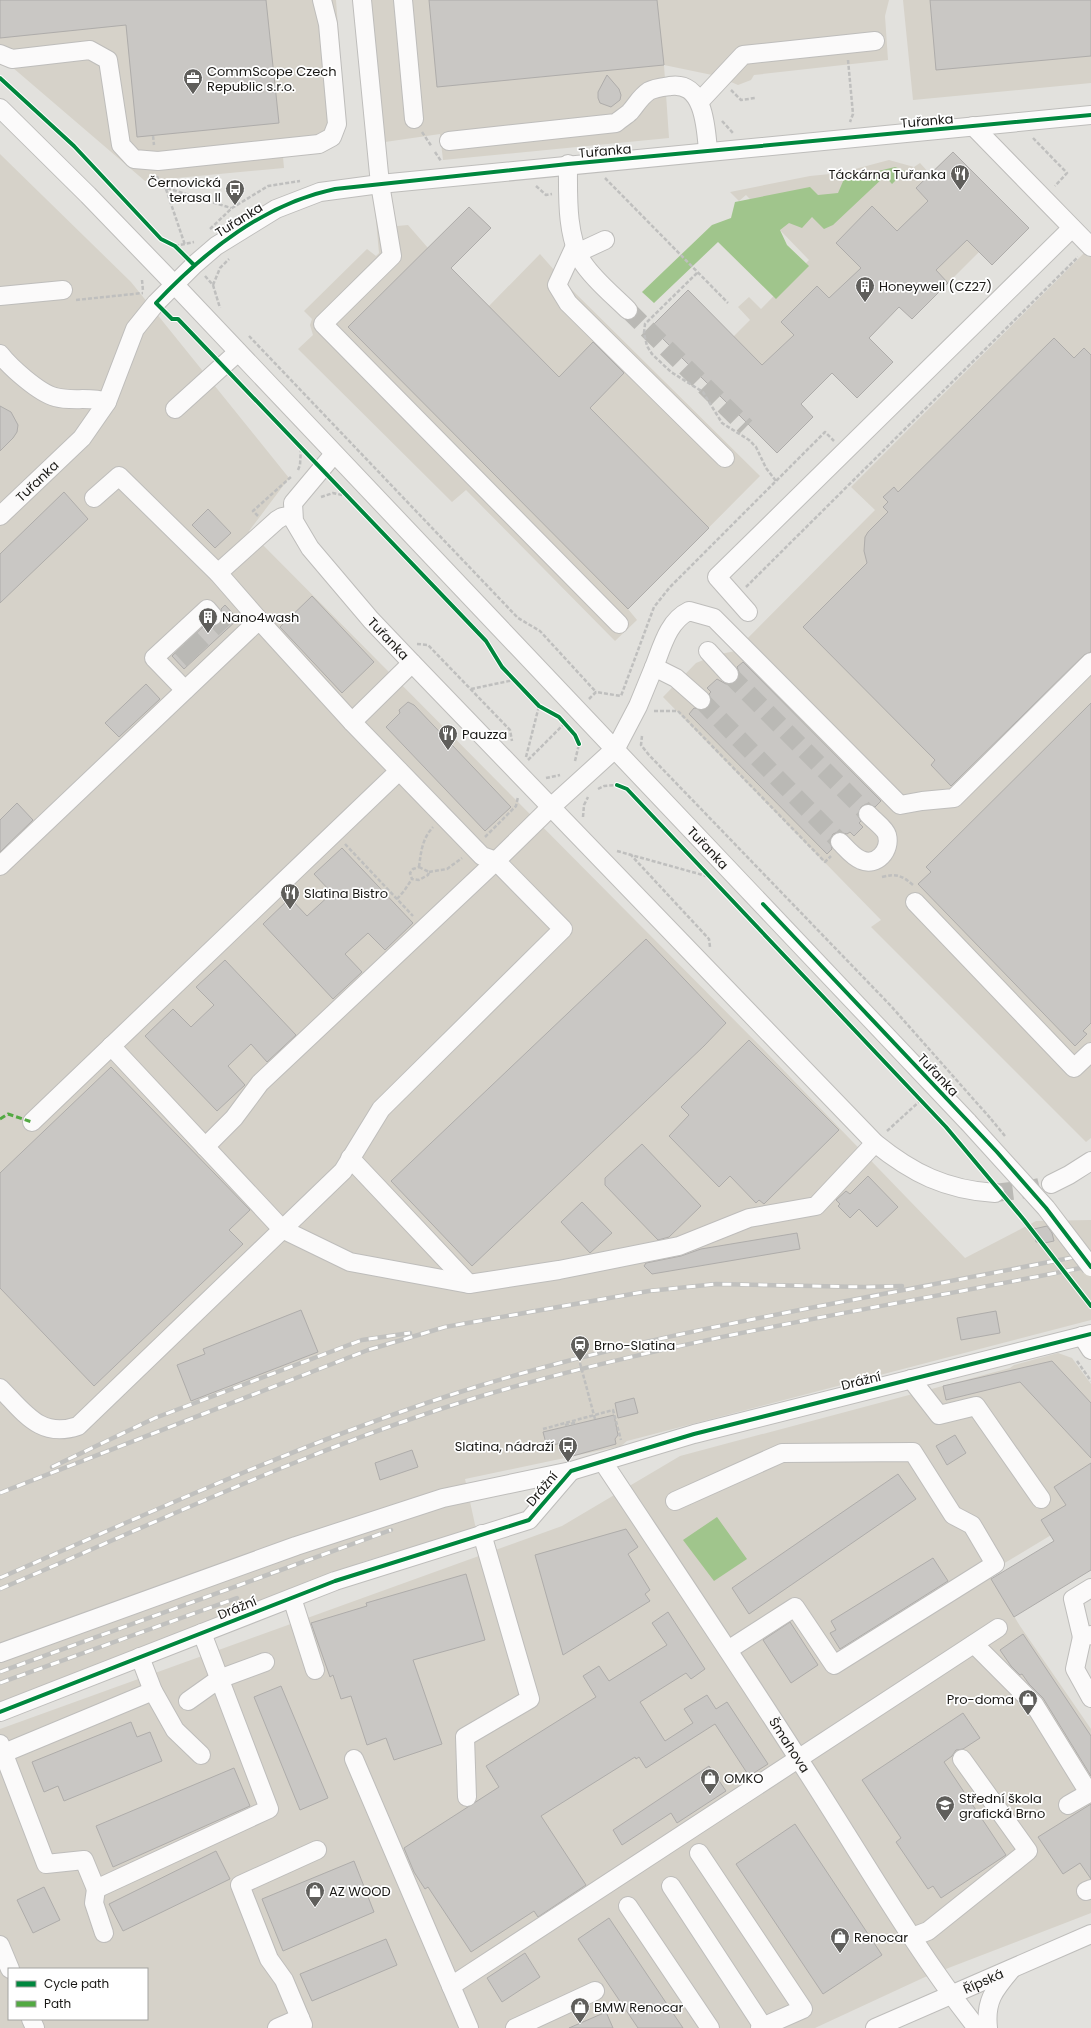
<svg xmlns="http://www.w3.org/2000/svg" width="1091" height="2028" font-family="Poppins,sans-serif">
<rect width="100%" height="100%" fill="#e2e1dd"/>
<path fill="#d6d2c9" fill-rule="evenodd" d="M0,0h336l9,122 -1,10 -4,7 -8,9 -10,5 -39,4 1,11 -139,13 -133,-114 -12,-2z
M371,0h518l-4,16 3,44 -134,15 -3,5 -13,5 -21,-9 -53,-11 5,73 -226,22 -3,-26 -55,8z
M903,0h188v83l-178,17z
M953,152l76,76 -37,37 -13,-13 -67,67 -13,-12 -30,31 24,24 -36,36 -25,-25 -33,32 -66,-68 17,-17 -12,-13 11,-10 12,12 48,-49 -63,-65 -7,6 -9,-9 80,-16 30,-3 49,-13 25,7 6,-4 10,11z
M0,154l131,128 158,196 -40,53 515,519 201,208 71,-37 55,-1v100l-464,121 -6,5 -156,33 11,50 -111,32 -365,143z
M469,207l22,21 -40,40 38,38 51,-52 30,34 190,188 -132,133 9,11 -22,21 -149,-151 -14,12 -154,-153 15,-14 -3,-10 2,-6 -8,-8 63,-62 9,7 3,-3 -4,-44 22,17 11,-1 20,23z
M1091,246v892l-5,4 -215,-215 10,-7 -218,-223 33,-34 20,-8 19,-4 140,-141 -24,-23z
M1058,1353l14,5 19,26v127l-103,62 32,53 71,103v184l-166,64 -110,51h-815v-299l562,-203 118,-70 330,-88 4,-3zM9,1969h138v50h-138z"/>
<path fill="#a0c58c" d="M895,167l10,4 -13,13 -7,-8 -52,49 -9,4 -12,-12 -10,11 -13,-5 -9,7 7,15 22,21 -33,33 -58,-57 -64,61 -12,-11 70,-67 19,-7 4,-16 75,-15 8,8 20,-2 6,-14z
M717,1517l30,42 -33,22 -31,-41z"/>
<path fill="#c9c7c4" stroke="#aeacaa" d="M0,0h266l13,123 -142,14 -11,-112 -126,13z
M429,0h228l7,65 -227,22z
M930,0h161v56l-155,14z
M607,75l12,14 2,6 -1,5 -9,7 -11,-4 -2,-5v-6z
M953,152l76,76 -37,37 -25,-25 -31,30 12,13 -36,36 -13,-12 -30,31 24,24 -36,36 -25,-25 -31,31 12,13 -36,36 -126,-126 37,-37 74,75 32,-30 -13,-13 36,-36 12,12 32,-30 -25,-25 36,-37 25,25 31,-30 -12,-13z
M469,207l22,21 -40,40 108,109 34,-35 31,31 -34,35 119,120 -81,81 -280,-282z
M1054,338l20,20 10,-10 7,7v297l-7,3 -133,131 -20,-21 4,-5 -132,-133 64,-64 -3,-12 1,-14 3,-5 20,-20 -5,-5 5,-5 -5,-5 11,-10 4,5z
M0,406l11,6 7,13 -1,7 -4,6 -13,13z
M64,492l24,27 -88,84v-49z
M208,509l23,24 -16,15 -23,-23z
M312,596l62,66 -32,31 -62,-66z
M225,605l13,14 -54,50 -12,-13 34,-32 9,2 5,-2 3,-10 -2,-5z
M743,662l138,139 -6,6 -9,-3 -5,3 -3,9 3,5 -2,2 4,4 -9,9 -4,-4 -3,2 -9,-2 -5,2 -3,6 2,9 -5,5 -138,-140 5,-6 10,2 5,-3 2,-5 -2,-8 2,-2 -4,-4 10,-9 9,5 10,-3 3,-9 -2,-5z
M146,684l14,15 -41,38 -14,-14z
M408,702l6,3 97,102 -26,24 -99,-104 14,-14 -1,-3z
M1091,703v320l-8,8 4,3 -12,12 -157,-162 13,-12 -5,-5z
M17,803l16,17 -33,32v-32z
M342,848l71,75 -28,27 -17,-17 -23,21 17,18 -29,27 -70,-75 27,-26 17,18 25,-23 -18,-19z
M646,939l80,84 -22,23 -232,220 -81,-85z
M225,960l71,75 -29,27 -16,-18 -23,22 17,19 -28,26 -72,-75 28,-27 18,18 23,-22 -18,-18z
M749,1040l90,90 -75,74 -5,-4 -3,3 -26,-27 -11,11 -50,-51 20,-21 -8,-8z
M111,1067l139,143 -21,20 14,14 -149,142 -94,-98v-115z
M642,1144l59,62 -32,31 -11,3 -53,-55v-7z
M868,1176l30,31 -21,20 -18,-18 -9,9 -12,-12 2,-2 -4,-4 10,-9 4,3z
M582,1202l30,31 -22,20 -29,-31z
M1047,1226l5,7 2,8 -14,3v-2h-4l-2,-13z
M797,1233l3,16 -148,25 -8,-8 2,-3 35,-7 20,-7z
M301,1310l17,42 -127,49 -14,-36 28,-11 -2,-5z
M996,1311l4,22 -39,7 -4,-22z
M1052,1361l39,42v55l-71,-76 -74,18 -3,-14z
M634,1398l4,15 -20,5 -3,-15z
M614,1415l4,20 -3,4 1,5 -47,13 -5,-15 -17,5 -4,-15z
M955,1435l11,18 -19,12 -11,-19z
M412,1450l6,17 -38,13 -5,-17z
M1091,1463v107l-77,47 -23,-38 63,-38 -13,-21 25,-15 -12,-18z
M898,1474l18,25 -167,115 -17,-26z
M626,1529l12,18 -10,7 22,36 -5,4 5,7 -87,54 -28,-100z
M933,1558l15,23 -108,68 -10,-16 6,-3 -5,-9z
M466,1574l19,66 -72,20 29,84 -48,16 -8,-22 -19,7 -16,-49 -10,3 -8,-24 -3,2 -19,-54 56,-17 -1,-3z
M668,1612l37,57 -14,10 -5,-6 -46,29 25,39 28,-18 -9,-14 23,-14 9,14 11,-7 41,62 -19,12 -34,-52 -69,44 -7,-11 -3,2 -1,-2 -94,59 45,69 -48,32 -4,-6 -63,41 -43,-65 -3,2 -11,-17 -10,-24 95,-61 -13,-21 110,-69 -13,-21 16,-10 10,15 58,-36 -15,-22z
M790,1622l28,43 -27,18 -28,-43z
M1023,1634l68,102v40l-48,-78 -14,-14 -7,-10 -2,1 -9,-9 -11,-16z
M281,1686l47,112 -28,12 -46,-113z
M963,1713l17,25 -17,11 -7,1 -4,6 -8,6 62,93 -65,43 -8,-12 -5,3 -32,-47 5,-4 -39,-58z
M131,1722l6,15 13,-5 12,29 -98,40 -6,-15 -14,6 -12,-30z
M709,1766l17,25 -49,32 -6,-10 -49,32 -9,-15z
M234,1768l16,38 -137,61 -17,-41z
M1091,1804v75l-11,-16 -17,11 -25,-37z
M795,1824l87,131 -59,39 -87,-130z
M216,1851l14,28 -107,52 -14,-27z
M354,1861l20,51 -91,39 -21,-52z
M44,1887l16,33 -27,13 -16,-33z
M609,1918l74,110h-45l-60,-89z
M386,1939l11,26 -85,36 -12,-27z
M525,1953l15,24 -38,25 -15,-24z
M606,2012l7,16h-44z"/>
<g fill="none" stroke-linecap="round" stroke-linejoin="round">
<path stroke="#bab9b5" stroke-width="18" stroke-dasharray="18 9" stroke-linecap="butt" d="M628,310l118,117
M213,616l13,14
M190,638l13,14
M181,647l13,14
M729,674l139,140
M701,700l139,142
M995,1193l40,-5 16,-4"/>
<g stroke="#bebdbb" stroke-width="20">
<g id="minor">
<path d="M362,0l18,184 12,72 -69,68 296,300"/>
<path d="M403,0l11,119"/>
<path d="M0,54l12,5 78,-9 18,10 13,85 13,14 24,2 161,-17 13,-7 5,-13 -9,-100 -6,-24"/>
<path d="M700,101l43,-46 132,-14"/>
<path id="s1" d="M0,108l88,87 86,89 794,838"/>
<path d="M973,126l118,121"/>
<path d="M449,141l167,-18c4,-4 10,-7 14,-11 7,-8 10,-15 19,-21 5,-3 14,-4 21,-5 34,-5 36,41 38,65"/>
<path d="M568,164c0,30 -2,73 15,99 12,18 30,32 45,47"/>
<path d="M575,246l-18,39 11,18 157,155"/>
<path d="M577,253l28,-13"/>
<path d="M0,296l63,-6"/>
<path d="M0,354c10,13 39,39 55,43 17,5 34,-1 52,5"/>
<path d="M175,409l63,-57"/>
<path id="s2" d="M334,454l-41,49 1,18 16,27 61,72 41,43 463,480c37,30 71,47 120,50"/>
<path d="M94,498l25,-22 99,97 41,47"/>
<path id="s3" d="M0,516l82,-78 25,-36 28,-73 21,-26 38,-38 22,-19 60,-37 44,-17 60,-8 711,-69"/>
<path d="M218,573l59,-53 5,-3 11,-2"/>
<path d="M748,612l-31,-35 355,-349"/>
<path d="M708,651l21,23"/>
<path d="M654,667c8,-20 14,-46 35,-56l25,7 186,187 22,-4 32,-3 137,-136"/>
<path d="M185,690l-31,-32 53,-49 6,7"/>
<path d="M352,722l60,-59"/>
<path d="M840,842c6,6 13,15 21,18 16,7 30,-10 26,-25 -2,-7 -14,-15 -19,-21"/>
<path d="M0,866l259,-246 93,102 130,134 14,5 67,68 -182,180 -38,62 -265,255c-38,13 -54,-14 -78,-38"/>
<path d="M915,902l159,166 17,-16"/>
<path d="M111,1046l171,183 68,33 119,22 90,-14 120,-24 70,-28 67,-12 59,-63"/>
<path d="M32,1122l367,-351"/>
<path d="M205,1147l29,-29 26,-35 236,-222 54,-53 66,-60 22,-42 16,-39 22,11 25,22"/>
<path d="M350,1158l119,126"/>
<path d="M1051,1184l18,-9 22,-14"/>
<path d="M1082,1336l9,14"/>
<path d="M911,1379l28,36 37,-9 65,93"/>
<path id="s4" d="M603,1462c65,98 131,196 195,296 59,90 112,185 179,270"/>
<path d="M675,1501l107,-48 131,-1 40,63 19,10 23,39 -161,101 -39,-58 -67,43"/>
<path d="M292,1598l23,72"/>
<path d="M1091,1635l-9,2 -7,32 16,29"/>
<path d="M1082,1637l-9,-38 18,-11"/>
<path d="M974,1644l60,60 55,89 -21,12"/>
<path d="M0,1653l296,-107 147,-48 128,-27 123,-37 397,-100"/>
<path d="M140,1657l13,34 22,39 26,25"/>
<path d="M188,1701l31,-22 46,-17"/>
<path d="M0,1712l335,-131 194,-61 42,-49"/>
<path d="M0,1744l46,120 38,-4 12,29 173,-80 -67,-176"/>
<path d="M4,1753l149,-62"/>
<path d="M354,1759l115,269"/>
<path d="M467,1797l-2,-60 65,-38 -48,-165"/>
<path d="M699,1853l104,156 -43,19"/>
<path d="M671,1886l93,142"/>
<path d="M96,1889l-2,14 10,30"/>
<path d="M1086,1891l5,-2"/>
<path d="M628,1906l82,122"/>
<path d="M912,1937l16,-6 100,-80 -66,-92"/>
<path d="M0,1945l10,24"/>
<path d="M451,1986l547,-358"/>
<path d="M31,2019l4,9"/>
<path d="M303,2025l-19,-45 -15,-21 -29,-74 77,-35"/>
<path d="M277,2028l23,-10"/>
<path d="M515,2028l80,-37"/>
<path id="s5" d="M875,2028l216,-94"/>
<path d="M988,2028c-3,-27 6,-38 23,-58"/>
</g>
</g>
<path stroke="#bfbfbe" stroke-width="2.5" stroke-dasharray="4 2" stroke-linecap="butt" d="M848,60l5,54 -3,8
M731,90l10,10 14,-2
M722,121l11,12
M422,132l10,15
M153,136l1,9
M1033,138l34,35 -12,13
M435,152l6,9
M157,176l3,10 71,22
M605,178l123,125
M536,186l10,9 6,-1
M166,189l19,56
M210,229l22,-21 36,-22 32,-5
M175,246l19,-4
M175,247l8,7
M697,273l-52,51 -1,9 3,13 5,8 19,18 32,20 19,31 27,17 7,7 10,21 10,13
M205,276l8,9 7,23
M142,280l1,11
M213,285l7,-17 9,-9
M76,300l67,-7
M249,336l269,282 22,13 56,61
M298,470l2,-5 1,-18
M321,497l12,-4 14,3
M258,516l-5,-5 39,-35
M746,587l332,-330
M417,644l11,1 82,85 2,11
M471,689l43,-9
M589,699l7,-7 25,4 33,-89 16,-20 155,-155 9,9
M654,711h24l147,151 6,-6
M642,736l-1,9 8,10 242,251 100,113
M526,757l13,-51
M528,760l39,-39
M575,761l4,-17
M546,778l14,-3
M598,789l6,-3 13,-1
M583,817l1,-12 4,-8
M485,837l31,-31 2,-9
M345,844l68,72
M617,851l93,26
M630,854l79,85 1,8
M419,867c2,-15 3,-28 14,-40
M419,867l10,5 -1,3 -9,5 -7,-1 -2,-6 3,-4z
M429,872l18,-3 15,-11
M882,877c15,-4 21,-1 32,9
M397,899l7,-8 8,-12
M887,1131l34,-31
M1077,1361l14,20
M580,1363l15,56
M565,1425l9,-2 -1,-2
M543,1429l70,-19 8,30"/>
<use href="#minor" stroke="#fbfafa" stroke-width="18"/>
<g stroke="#c0c0be" stroke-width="4.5">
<path id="rail" d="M52,1467l103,-49 207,-78 48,-7
M0,1493l368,-143 77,-23 204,-36 67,-7 148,3 38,-1
M0,1578c158,-69 314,-141 479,-192 110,-34 223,-57 336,-79 92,-17 184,-35 276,-53
M0,1589c160,-68 318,-144 485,-194 198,-58 403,-88 606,-129
M0,1672l391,-142
M0,1683l237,-85"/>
</g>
<use href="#rail" stroke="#fff" stroke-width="3" stroke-dasharray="9" stroke-linecap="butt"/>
<g stroke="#bebdbb" stroke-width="20" stroke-linecap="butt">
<path id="minor-bridge" d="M968,1122l78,86 45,59"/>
</g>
<path stroke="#bfbfbe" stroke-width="2.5" stroke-dasharray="4 2" stroke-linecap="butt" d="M991,1119l14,17"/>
<use href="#minor-bridge" stroke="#fbfafa" stroke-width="18"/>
<path stroke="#52a942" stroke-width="3" stroke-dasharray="6 3" stroke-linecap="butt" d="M0,1119l8,-5 24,8"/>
<g stroke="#fff" stroke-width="6">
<path id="cycleway" d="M0,78l74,68 87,93 14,7 19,19
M579,744l-4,-9 -16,-18 -20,-11 -37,-39 -16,-26 -308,-322h-6l-16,-16c49,-52 108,-99 179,-114l233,-25 523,-49
M617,785l10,4 319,338 78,93 67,86
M763,904l234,248 49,56 45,59
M0,1712l335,-131 194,-61 42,-49 123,-37 397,-100"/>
</g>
<use href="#cycleway" stroke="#00873e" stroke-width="4"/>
</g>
<defs>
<g id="office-pin" transform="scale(1)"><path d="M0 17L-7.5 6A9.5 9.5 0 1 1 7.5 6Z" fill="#5f5e5b" stroke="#fff"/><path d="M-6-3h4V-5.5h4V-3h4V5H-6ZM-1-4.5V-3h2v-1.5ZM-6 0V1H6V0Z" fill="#fff"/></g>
<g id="restaurant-pin" transform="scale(1)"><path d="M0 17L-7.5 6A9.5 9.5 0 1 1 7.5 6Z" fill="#5f5e5b" stroke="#fff"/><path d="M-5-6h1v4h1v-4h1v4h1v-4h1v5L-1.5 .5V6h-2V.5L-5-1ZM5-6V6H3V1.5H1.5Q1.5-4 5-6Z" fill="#fff"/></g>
<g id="bus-pin" transform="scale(1)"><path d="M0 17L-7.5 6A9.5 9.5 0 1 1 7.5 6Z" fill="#5f5e5b" stroke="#fff"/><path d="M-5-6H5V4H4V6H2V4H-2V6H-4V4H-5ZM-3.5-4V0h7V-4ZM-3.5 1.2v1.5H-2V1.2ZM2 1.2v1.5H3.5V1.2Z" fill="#fff"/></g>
<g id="building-pin" transform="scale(1)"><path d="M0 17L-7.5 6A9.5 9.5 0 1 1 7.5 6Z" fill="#5f5e5b" stroke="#fff"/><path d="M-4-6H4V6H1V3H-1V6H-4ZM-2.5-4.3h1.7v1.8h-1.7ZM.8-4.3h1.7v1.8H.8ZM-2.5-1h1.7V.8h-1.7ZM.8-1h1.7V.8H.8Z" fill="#fff"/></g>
<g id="station-pin" transform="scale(1)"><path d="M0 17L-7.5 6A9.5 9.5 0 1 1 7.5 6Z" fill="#5f5e5b" stroke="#fff"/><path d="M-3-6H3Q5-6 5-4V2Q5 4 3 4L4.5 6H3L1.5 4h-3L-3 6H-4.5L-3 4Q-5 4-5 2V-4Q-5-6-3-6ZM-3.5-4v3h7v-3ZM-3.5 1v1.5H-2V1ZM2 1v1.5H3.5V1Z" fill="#fff"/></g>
<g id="shop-pin" transform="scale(1)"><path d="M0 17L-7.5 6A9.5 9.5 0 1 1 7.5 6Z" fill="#5f5e5b" stroke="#fff"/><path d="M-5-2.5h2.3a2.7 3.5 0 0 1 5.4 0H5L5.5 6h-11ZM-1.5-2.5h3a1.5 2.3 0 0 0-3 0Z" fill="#fff"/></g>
<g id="school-pin" transform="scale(1)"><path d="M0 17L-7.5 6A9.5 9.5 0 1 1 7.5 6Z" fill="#5f5e5b" stroke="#fff"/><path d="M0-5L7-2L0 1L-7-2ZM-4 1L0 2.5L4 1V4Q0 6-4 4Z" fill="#fff"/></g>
</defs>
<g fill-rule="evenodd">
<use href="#office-pin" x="193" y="78"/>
<use href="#restaurant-pin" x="960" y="174"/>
<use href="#bus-pin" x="235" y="189"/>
<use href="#building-pin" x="865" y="286"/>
<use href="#building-pin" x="208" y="617"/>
<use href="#restaurant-pin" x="448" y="734"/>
<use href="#restaurant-pin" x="290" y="893"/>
<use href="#station-pin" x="580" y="1345"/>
<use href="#bus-pin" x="568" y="1446"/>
<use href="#shop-pin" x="1028" y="1699"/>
<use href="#shop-pin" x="710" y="1778"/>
<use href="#school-pin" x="945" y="1805"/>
<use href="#shop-pin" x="315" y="1891"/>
<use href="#shop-pin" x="840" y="1937"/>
<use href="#shop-pin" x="580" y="2007"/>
</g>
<g text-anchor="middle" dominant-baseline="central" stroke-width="3.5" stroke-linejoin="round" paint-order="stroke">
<g font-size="13" fill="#191815" stroke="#fff" text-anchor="start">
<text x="207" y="71">CommScope Czech<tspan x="207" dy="15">Republic s.r.o.</tspan></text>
<text x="946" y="174" text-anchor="end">Táckárna Tuřanka</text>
<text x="221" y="182" text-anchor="end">Černovická<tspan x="221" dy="15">terasa II</tspan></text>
<text x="879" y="286">Honeywell (CZ27)</text>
<text x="222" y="617">Nano4wash</text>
<text x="462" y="734">Pauzza</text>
<text x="304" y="893">Slatina Bistro</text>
<text x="594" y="1345">Brno-Slatina</text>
<text x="554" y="1446" text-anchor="end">Slatina, nádraží</text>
<text x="1014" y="1699" text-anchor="end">Pro-doma</text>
<text x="724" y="1778">OMKO</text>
<text x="959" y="1798">Střední škola<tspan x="959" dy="15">grafická Brno</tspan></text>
<text x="329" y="1891">AZ WOOD</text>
<text x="854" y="1937">Renocar</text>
<text x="594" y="2007">BMW Renocar</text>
</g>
<g font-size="13" fill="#191815" stroke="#fff">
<text transform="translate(927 121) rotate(-5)">Tuřanka</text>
<text transform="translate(605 151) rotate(-5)">Tuřanka</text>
<text transform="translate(239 220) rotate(-32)">Tuřanka</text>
<text stroke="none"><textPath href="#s3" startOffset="51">Tuřanka</textPath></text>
<text stroke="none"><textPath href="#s2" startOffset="233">Tuřanka</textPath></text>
<text stroke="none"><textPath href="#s1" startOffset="1024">Tuřanka</textPath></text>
<text transform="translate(938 1075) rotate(47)">Tuřanka</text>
<text transform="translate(861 1381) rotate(-14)">Drážní</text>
<text transform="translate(542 1489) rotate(-50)">Drážní</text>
<text transform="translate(237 1608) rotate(-22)">Drážní</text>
<text stroke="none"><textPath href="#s4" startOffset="339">Šmahova</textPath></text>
<text stroke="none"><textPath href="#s5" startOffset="118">Řípská</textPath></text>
</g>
</g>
<rect x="8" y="1968" width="140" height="52" fill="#ffffff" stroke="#a3a3a1"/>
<rect x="16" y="1981" width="20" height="6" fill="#00873e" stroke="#a3a3a1"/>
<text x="44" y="1988" font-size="12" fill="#191815">Cycle path</text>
<rect x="16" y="2001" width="20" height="6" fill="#52a942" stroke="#a3a3a1"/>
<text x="44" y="2008" font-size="12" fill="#191815">Path</text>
</svg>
